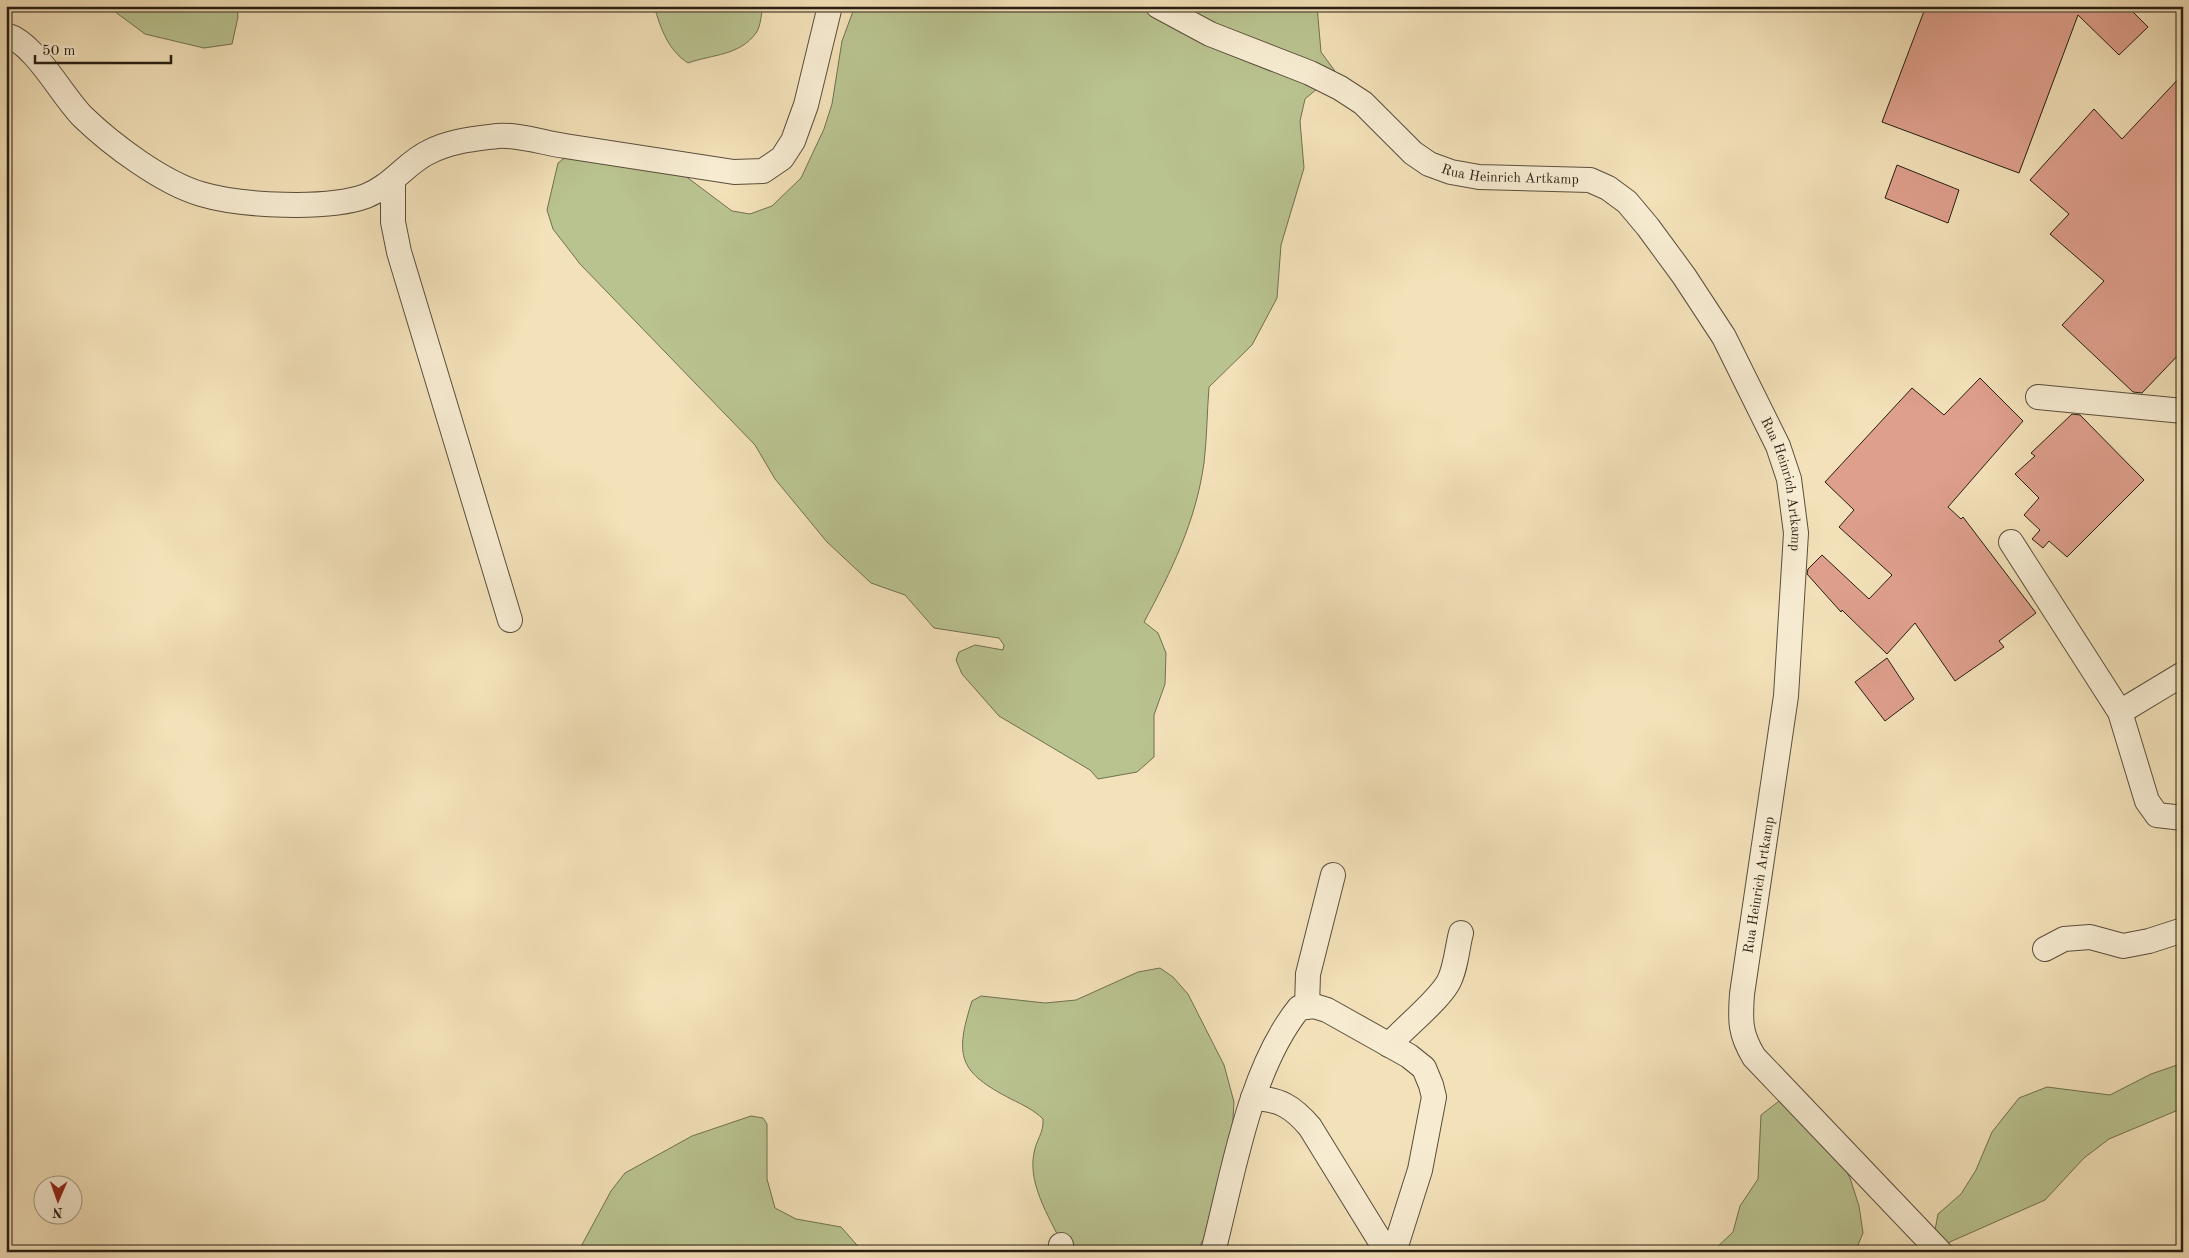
<svg xmlns="http://www.w3.org/2000/svg" width="2189" height="1258" font-family="'Old Standard TT',serif">
<rect width="100%" height="100%" fill="#f3e1b9"/>
<filter id="stains"><feTurbulence type="fractalNoise" baseFrequency=".004" numOctaves="4"/><feColorMatrix values="0 0 0 0 .2 0 0 0 0 .09 0 0 0 0 .02 0 0 0 .5 -.17"/></filter>
<radialGradient id="worn" r=".72"><stop offset=".6" stop-color="#630" stop-opacity="0"/><stop offset="1" stop-color="#630" stop-opacity=".3"/></radialGradient>
<path fill="#b9c390" stroke="#707051" d="M103,6h134l1,11 -6,27 -28,4 -59,-14 -31,-23z
M654,6h109c-2,8 -2,20 -7,27 -17,23 -43,21 -68,30 -20,-13 -27,-34 -34,-57z
M855,6h462l4,46 27,37 -30,-1 -13,11 -5,22 4,47 -23,77 -4,53 -25,47 -43,42c-2,25 -2,51 -5,76 -8,58 -33,109 -60,159l14,11 8,20 -1,31 -11,31v42l-17,15 -39,7 -8,-9 -91,-54 -37,-42 -6,-14 3,-8 16,-7 28,5 1,-5 -5,-7 -65,-10 -29,-33 -34,-12 -44,-41 -52,-63 -20,-34 -175,-181 -27,-35 -6,-19 11,-47 14,-11 92,8 68,51 18,3 22,-8 29,-28 23,-49 8,-25 10,-63z
M1160,968l13,9 15,17 36,71 10,37 -3,50 -26,85 -9,15h-130c-13,-29 -39,-66 -32,-99 2,-13 10,-20 9,-34 -9,-9 -20,-14 -32,-20 -52,-27 -57,-42 -39,-98l9,-5 64,7 31,-3 62,-28z
M2183,1063v45l-74,31 -25,19 -39,42 -102,45 -8,-15 3,-16 23,-20 15,-24 16,-38 27,-34 28,-11 63,8 41,-21z
M1783,1098l52,53 15,27 9,28 4,27 -8,19h-143l21,-20 7,-26 18,-27 3,-64z
M751,1116l12,2 4,6v55l8,29 21,11 45,8 22,25h-285l33,-61 14,-18 67,-37z"/>
<path fill="#de9f8c" stroke="#271e12" d="M1926,6h201l21,21 -29,28 -41,-40 -59,158 -137,-51z
M2183,74v276l-41,43 -9,-1 -71,-67 42,-44 -54,-47 19,-20 -39,-34 64,-71 28,30z
M1897,165l62,25 -11,33 -63,-25z
M1980,378l43,43 -75,86 13,12 2,-2 73,96 -37,28 5,6 -49,34 -40,-58 -28,31 -45,-44 -1,2 -34,-38 1,-5 14,-14 47,44 23,-24 -53,-48 15,-17 -29,-28 87,-94 32,27z
M2072,414l8,1 64,65 -77,77 -18,-16 -6,7 -11,-9 8,-9 -16,-15 15,-17 -24,-24 20,-18 -4,-3z
M1887,658l27,41 -29,22 -30,-39z"/>
<g fill="none" stroke-linecap="round" stroke-linejoin="round">
<g stroke="#5a4f3c" stroke-width="26">
<g id="minor">
<path id="s1" d="M1158,6l52,28 100,39 30,15 23,15 50,50 16,11 22,8 28,5 111,3 18,8 19,14 21,25 36,49 40,61 54,109 11,33 7,54 -10,163 -44,298c-2,27 -2,40 12,63l186,195"/>
<path d="M6,35c29,8 55,60 77,82 29,28 80,66 118,77 40,12 127,16 165,2 26,-10 41,-34 63,-44 21,-11 45,-13 68,-16 19,-2 48,7 68,10 56,9 113,17 169,26l29,-1 19,-13 11,-17 13,-36 24,-99"/>
<path d="M393,181v41l6,30 111,368"/>
<path d="M2038,397l145,14"/>
<path d="M2011,542l109,170 27,89 10,14 26,3"/>
<path d="M2120,712l63,-38"/>
<path d="M2045,949l19,-10 26,-2 33,9 26,-5 34,-11"/>
<path d="M1307,1006l1,-32 25,-99"/>
<path d="M1389,1045c17,-19 47,-42 59,-62 8,-14 9,-35 13,-50"/>
<path d="M1253,1098c27,1 40,9 57,29l77,125"/>
<path d="M1060,1252l1,-7"/>
<path d="M1213,1252c20,-77 36,-182 86,-244l15,-2 13,4 82,46 15,12 7,17 3,12 -14,73 -26,82"/>
</g>
</g>
<use href="#minor" stroke="#f7ecd2" stroke-width="24"/>
</g>
<g text-anchor="middle" dominant-baseline="central" stroke-width="4" stroke-linejoin="round" paint-order="stroke">
<g font-size="14" fill="#271e12" stroke="#f7ecd2">
<text stroke="none"><textPath href="#s1" startOffset="400">Rua Heinrich Artkamp</textPath></text>
<text stroke="none"><textPath href="#s1" startOffset="850">Rua Heinrich Artkamp</textPath></text>
<text transform="translate(1759 885) rotate(-81)">Rua Heinrich Artkamp</text>
</g>
</g>
<rect width="2189" height="1258" fill="none" stroke="#f3e1b9" stroke-width="25"/>
<rect x="8" y="8" width="2174" height="1243" fill="none" stroke="#271e12" stroke-width="2.5"/>
<rect x="12" y="12" width="2164" height="1233" fill="none" stroke="#271e12"/>
<g transform="translate(58 1200) rotate(182)"><circle r="24" fill="#f7ecd2" stroke="#a49a85"/>
<path d="M0-4L9 19L0 12L-9 19Z" fill="#8f2418"/>
<text y="-8" font-size="14" font-weight="bold" text-anchor="middle" fill="#271e12">N</text>
</g>
<path d="M35 55v8h136v-8" fill="none" stroke="#271e12" stroke-width="2.5"/>
<text x="42" y="55" font-size="15" fill="#271e12" stroke="#f7ecd2" stroke-width="4" paint-order="stroke">50 m</text>
<rect width="100%" height="100%" filter="url(#stains)"/>
<rect width="100%" height="100%" fill="url(#worn)"/>
</svg>
